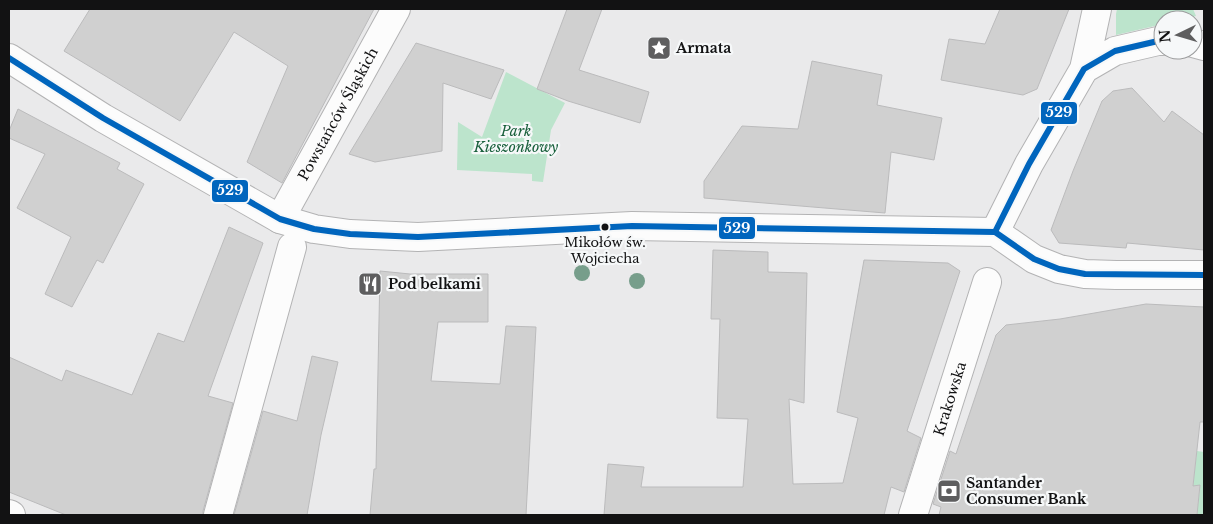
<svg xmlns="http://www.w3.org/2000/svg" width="1213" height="524" font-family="'Libre Baskerville',serif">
<rect width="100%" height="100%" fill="#eaeaeb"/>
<path fill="#bce4cc" d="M1117,9h76l3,7 -16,4h-17v4l-47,11v-21z
M506,72l59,31 -14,27 -8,52 -11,-1v-7l-75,-4 1,-48 24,15z
M1197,451l7,1v63h-7l3,-29h-7z"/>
<path fill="#d0d0d0" stroke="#bbbbbc" d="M90,9h284l-92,174 -35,-21 41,-96 -54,-34 -54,89 -116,-70z
M567,9h35l-23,61 70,22 -9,31 -72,-22 -31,-12z
M1000,9h69l-32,80 -14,6 -82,-15 8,-41 36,5z
M416,43l88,27 -13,29 -48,-16 -1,68 -67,11 -26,-8z
M812,61l70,14 -5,30 65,13 -8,42 -43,-8 -6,61 -181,-15v-17l38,-55 56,3z
M1132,88l32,34 8,-11 32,24v115l-77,-7 -1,5 -67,-5 -8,-13 22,-59 29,-70 11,-10z
M18,109l102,54 -3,6 27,15 -41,79 -6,-3 -25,47 -27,-13 26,-57 -54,-29 28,-54 -36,-16v-7z
M229,227l34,16 -55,153 25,7 -30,108v4h-137l-57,-23v-135l53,24 4,-11 66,25 26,-62 26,9z
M713,250l55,2v20l39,1 -3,130 -15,-4 4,85 50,-1 15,-65 -21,-6 27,-152 84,3 12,8 -53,160 14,7 -17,54 -13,-5 -7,28h-280l4,-51 36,3 -3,20h102l5,-68 -31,-1 3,-99h-9z
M380,271l30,3h78v48h-50l-7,59 69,3 6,-58 30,1 -10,188h-156l4,-46h2z
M1146,304l58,3v115h-4l-7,64 7,-1 -3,30h-258l2,-8 -8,-3 17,-53 6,3 40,-119 10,-10 54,-6z
M312,356l26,6 -17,73 -14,80h-73l29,-104 34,10z"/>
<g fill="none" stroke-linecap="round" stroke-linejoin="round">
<g stroke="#b3b3b4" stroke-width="30">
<g id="street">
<path id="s1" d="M280,219l116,-210"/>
<path d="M9,514l2,1"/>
<path d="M218,515l74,-268"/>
<path id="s2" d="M913,515l74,-233"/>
</g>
</g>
<g stroke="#b3b3b4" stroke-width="30">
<path id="secondary" d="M1193,43l11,3
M9,58l94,60 177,101 34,10 36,5 68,3 214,-11 363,6
M1084,69l31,-18 43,-10h5
M995,232l34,-68 55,-95 13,-60
M995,232l39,27 25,10 26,5 31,1h88"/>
</g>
<use href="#street" stroke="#fcfcfc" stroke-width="28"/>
<use href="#secondary" stroke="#fcfcfc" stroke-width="28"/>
<g stroke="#f6f8f9" stroke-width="10">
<path id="bus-1" d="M9,58l94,60 177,101 34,10 36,5 68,3 214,-11 363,6
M995,232l34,-68 55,-95 31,-18 43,-10h5
M995,232l39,27 25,10 26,5 119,1"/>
</g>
<use href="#bus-1" stroke="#0065bd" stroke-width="6"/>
</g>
<g fill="#779e8b">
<circle cx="582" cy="273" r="8"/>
<circle cx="637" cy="281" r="8"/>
</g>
<defs>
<g id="sight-square" transform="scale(1.25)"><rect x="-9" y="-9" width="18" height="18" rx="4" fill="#5e5e5f" stroke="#f6f8f9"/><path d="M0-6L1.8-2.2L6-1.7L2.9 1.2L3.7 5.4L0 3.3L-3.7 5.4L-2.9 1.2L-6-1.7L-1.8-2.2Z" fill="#fff"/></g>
<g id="restaurant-square" transform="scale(1.25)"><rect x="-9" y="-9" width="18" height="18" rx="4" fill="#5e5e5f" stroke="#f6f8f9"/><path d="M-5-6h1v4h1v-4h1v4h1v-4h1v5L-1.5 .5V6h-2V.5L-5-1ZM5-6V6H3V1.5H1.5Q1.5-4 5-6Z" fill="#fff"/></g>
<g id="bank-square" transform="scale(1.25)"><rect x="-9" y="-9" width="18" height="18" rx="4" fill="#5e5e5f" stroke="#f6f8f9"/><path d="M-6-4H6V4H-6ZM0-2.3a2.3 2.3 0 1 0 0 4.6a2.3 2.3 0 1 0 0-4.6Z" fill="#fff"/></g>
</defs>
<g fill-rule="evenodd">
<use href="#sight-square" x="659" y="48"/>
<use href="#restaurant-square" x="370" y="284"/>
<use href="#bank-square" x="949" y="491"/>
</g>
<circle fill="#121213" stroke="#f6f8f9" stroke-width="2" cx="605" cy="227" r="4.5"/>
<g text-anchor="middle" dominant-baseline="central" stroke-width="4.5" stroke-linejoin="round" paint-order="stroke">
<g font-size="13" fill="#121213" stroke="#f6f8f9">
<text x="605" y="242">Mikołów św.<tspan x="605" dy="16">Wojciecha</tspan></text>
</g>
<g font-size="14" font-weight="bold" fill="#121213" stroke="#f6f8f9" text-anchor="start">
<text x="676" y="48">Armata</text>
<text x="388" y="284">Pod belkami</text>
<text x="966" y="483">Santander<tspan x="966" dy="16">Consumer Bank</tspan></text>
</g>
<g font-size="14" fill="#121213" stroke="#f6f8f9">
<text stroke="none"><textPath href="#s1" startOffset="120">Powstańców Śląskich</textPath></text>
<text stroke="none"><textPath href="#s2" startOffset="122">Krakowska</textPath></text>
</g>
<g font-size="14" font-style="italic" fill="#19603c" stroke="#f6f8f9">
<text x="516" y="131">Park<tspan x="516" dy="16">Kieszonkowy</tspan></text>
</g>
</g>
<g stroke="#f6f8f9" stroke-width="2">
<rect x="1040" y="101" width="38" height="24" rx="5" fill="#0065bd"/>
<rect x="211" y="179" width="38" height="24" rx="5" fill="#0065bd"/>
<rect x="718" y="216" width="38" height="24" rx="5" fill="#0065bd"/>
</g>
<g font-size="14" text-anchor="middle" font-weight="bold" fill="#fff">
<text x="1059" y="117">529</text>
<text x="230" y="195">529</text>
<text x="737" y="233">529</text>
</g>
<rect width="1213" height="524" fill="none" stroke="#121213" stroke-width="20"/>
<g transform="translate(1178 35) rotate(265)"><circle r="24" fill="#f6f8f9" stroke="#9b9c9d"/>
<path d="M0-4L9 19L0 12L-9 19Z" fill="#5e5e5f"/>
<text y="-8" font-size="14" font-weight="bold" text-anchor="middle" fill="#121213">N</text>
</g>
</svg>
